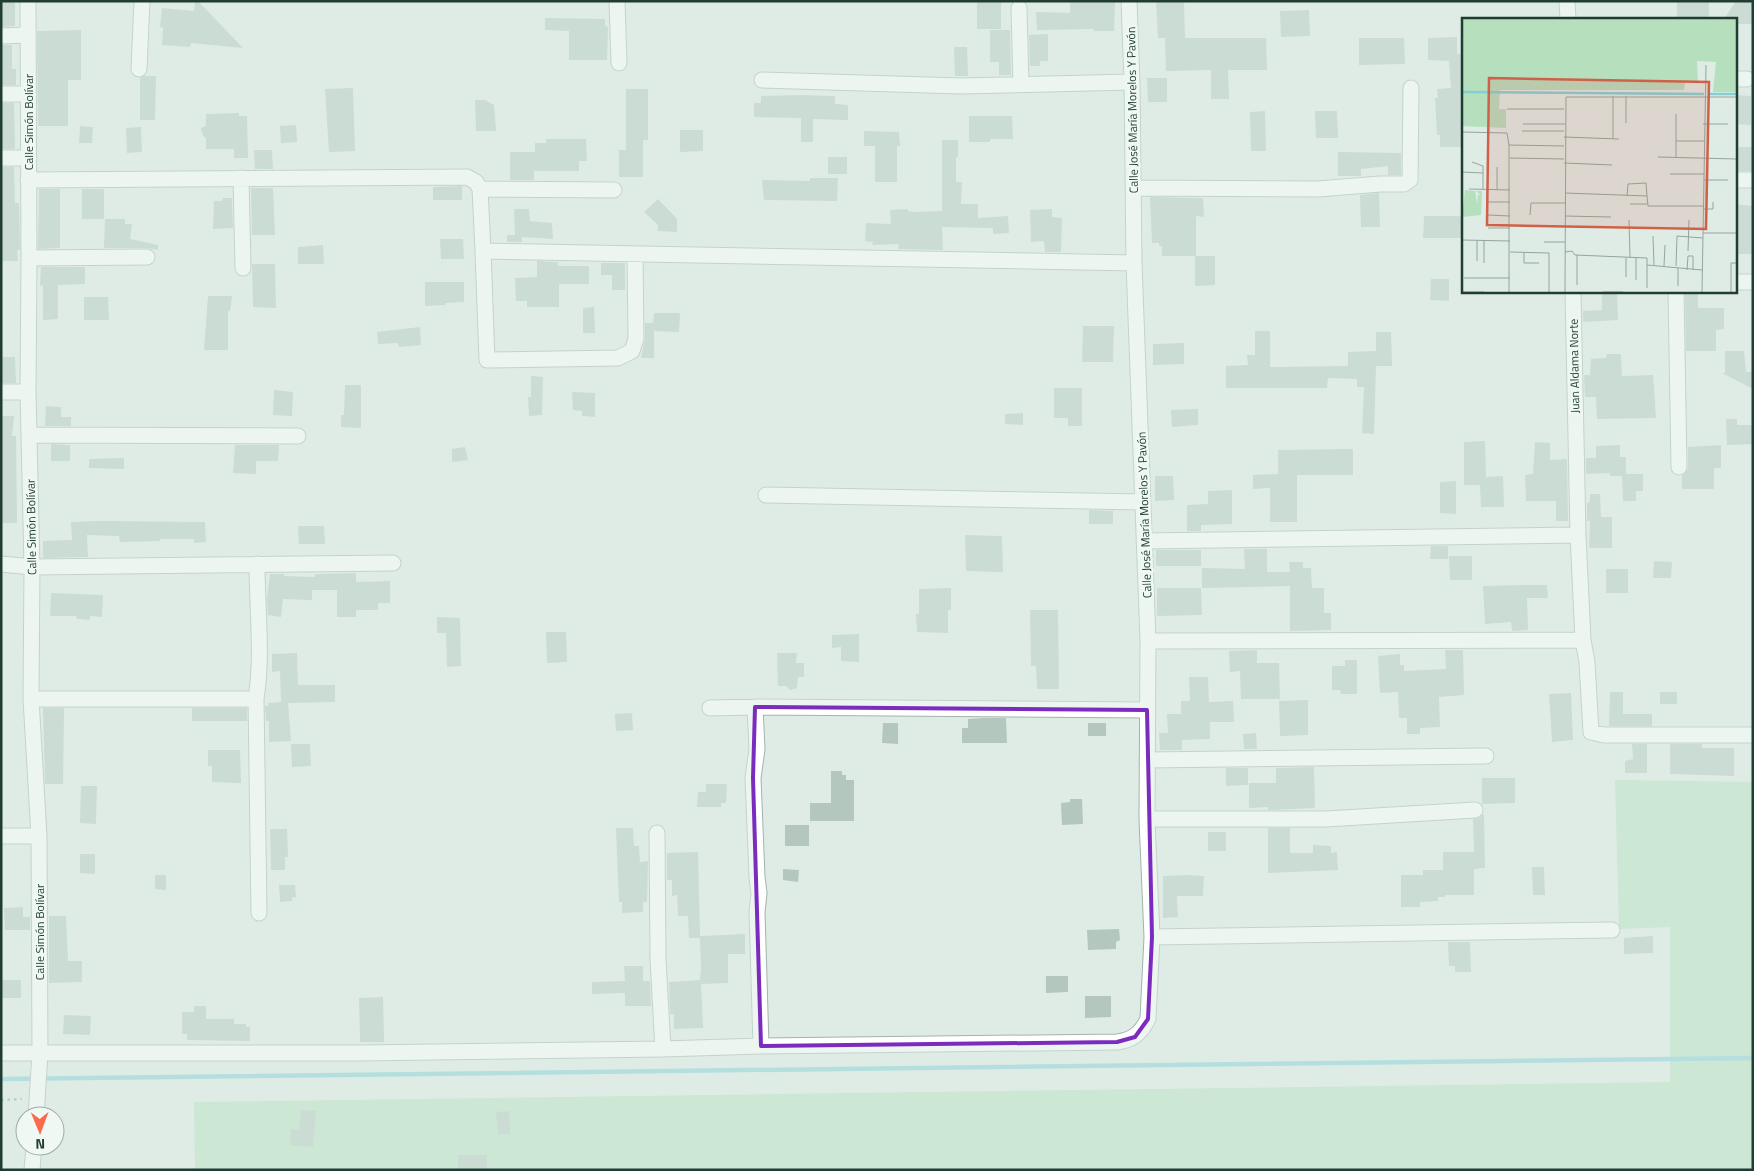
<svg xmlns="http://www.w3.org/2000/svg" width="1754" height="1171" font-family="'Titillium Web',sans-serif">
<rect width="100%" height="100%" fill="#dfece5"/>
<path fill="#b6dfbe" d="M1615,780l138,2v388h-1613l55,-1 -1,-67 1476,-20v-155l-51,2z"/>
<g fill="none" stroke-linecap="round" stroke-linejoin="round">
<path stroke="#82cfd5" stroke-width="4.5" d="M1,1079l1752,-21"/>
</g>
<path fill="#b4c7be" d="M1,1h14v25l-14,1z
M195,1h3l45,47 -52,-5 -1,4 -28,-2 1,-17 -3,-1 2,-19 32,3z
M977,1h24v28h-24z
M1070,1h45l-1,30h-20v-2l-57,1 -1,-18 34,1z
M1156,1h28l1,37h81l1,32h-39l1,29h-18v-29l-45,1 -1,-33h-7z
M1677,1h32v18h-32z
M1736,1h17v23h-18v-5h-11z
M1309,10l1,26 -29,1 -1,-26z
M545,18l60,1v7l3,1 -1,33h-38v-29l-24,-1z
M81,30v50h-13v46h-30l-1,-95z
M990,30h20l1,45h-12v-13h-9z
M1048,34v27h-8v5h-10l-1,-31z
M1457,37v17h5l1,14v79h-23v-12h-3l-2,-37h3l-1,-9 14,-1 -2,-27 -21,-1v-22z
M1359,38h45l1,26 -46,1z
M1,45h11v24h4v16h-15z
M954,47h13l1,29h-13z
M144,76h12l-1,44h-15v-42z
M1147,78h20v24h-19z
M353,88l2,63 -26,1 -4,-63z
M626,89h22v51h-5v37h-24v-27h7z
M801,95l34,1v8l13,1v15l-35,-1v23h-12v-24l-47,-1v-14h7v-7z
M1735,95l16,1v29l-16,-1z
M475,100h10l9,5 2,26h-20z
M1,103h13l1,46h-14z
M1265,111l1,40h-15l-1,-39z
M1315,111h22l1,27h-22z
M239,113v3h8l1,42h-14v-9h-28v-11l-3,-2 -2,-8 5,-2v-12z
M969,116h43l1,23h-23v3h-21z
M296,125l1,17 -16,1 -1,-17z
M80,126l13,1 -1,16h-13z
M141,127l1,25 -15,1 -1,-25z
M680,130h23v21l-23,1z
M864,131l35,1 1,14h-3v36h-22v-36h-11z
M546,139h40l1,22h-8v10h-45v9h-24v-28h25v-9h11z
M942,140h16v17h-2v25h6l-1,22h17v14l30,-2 1,17 -16,1v-6l-51,-1 1,23 -45,-1 1,-5 -27,1 1,-3 -8,-1 1,-18 25,1 -1,-14 18,-1v2l7,1 27,-1z
M1735,147h18v24h-18z
M254,150h18l1,19h-18z
M1338,152l63,1v22h-13v-9l-27,3v7h-23z
M828,157h19v17h-19z
M1,167h13l1,36h4l1,47h-3l1,11h-17z
M810,178h28l-1,23 -73,-1 -2,-20 48,1z
M462,186v14h-29v-13z
M251,188h22l2,47h-23z
M39,189h21v59l-22,1z
M82,189h22v30h-22z
M1379,193l1,34h-19l-1,-32z
M1150,197l53,1 1,19 -8,-1v40h-34v-10h-3v-3h-7z
M223,198h9l1,30 -20,1 1,-28h8z
M658,199l19,20v13l-19,-1v-6l-14,-13z
M1735,204l18,2v48h-18z
M514,209h15l1,12 22,2 1,16 -31,-2v5h-15v-7h8z
M1052,209v8l10,1 -1,34h-16l-1,-11 -13,1 -1,-32z
M1424,216h39v22h-40z
M105,219h20v5h7l-2,15 28,6v5l-11,-2h-43z
M440,239h23l1,20h-23z
M323,245l1,19h-26v-17z
M1195,256h20v29l-20,1z
M537,261l21,1v4h31v18h-30v23h-32v-6h-11l-1,-23 22,-1z
M601,263h24v27h-13v-15h-11z
M252,264h23l1,44 -23,-1z
M41,267h44v17l-27,1v34l-15,1v-35l-3,1z
M1431,279h18v22l-19,-1z
M425,282h39v20l-18,1 -1,2 -20,1z
M1602,291h15l1,29 -35,2v-11l19,-1z
M1685,291h13v17h26v21l-8,1v21h-30z
M208,296h24l-2,15h-2v39h-24z
M84,297h24l1,23h-25z
M594,307l1,26h-12v-25z
M654,313h26l-1,19 -25,-1v27h-13l4,-19v-16h8z
M1083,326h31l-1,36h-31z
M420,327l1,18 -22,2 -1,-4 -20,1 -1,-12z
M1255,331h15v36l78,-1v-14l28,-1v-19h15l1,34h-16l-2,68 -12,-1 2,-46h-7v-8l-29,-1 -1,10h-101v-22l22,-1 -1,-10h8z
M1184,343v21l-31,1v-21z
M1725,351h19l2,21h7v17l-31,-16h3z
M1607,354h14l1,22 31,-1 3,43 -59,1 -1,-22h-11l-1,-22h6l1,-16 15,-1z
M1,357h14l1,26h-15z
M531,376l12,1 -1,38 -13,1 -1,-19h3z
M345,385h16v43l-20,-1v-12h3z
M1054,388h28v38h-14v-8h-14z
M274,390l19,2 -1,24 -19,-1z
M572,392l23,1v24l-13,-1v-5l-9,-1z
M46,406l15,1v10h10v9h-26z
M1198,409v16l-26,2 -1,-17z
M1023,413v12l-18,-1v-10z
M1,416h13l-2,20h4l1,87h-16z
M1726,419h11v6h16v19l-26,1z
M1485,441l1,36 17,-1 1,31h-23l-1,-22h-16v-43z
M1535,442l15,1v17l17,-1 1,62h-12v-20h-30l-1,-26 8,-1z
M51,444l19,1v16h-19z
M235,445h44l-1,16h-22v13l-23,-1z
M1620,445v12h6v17h17v17h-7v10h-13l-1,-25h-12v-3l-24,1v-16h10v-12z
M1721,445v23h-7v21h-32v-13l6,-7v-22z
M465,447l3,13 -16,2v-13z
M1353,449v26h-56v47h-27v-34l-17,1v-14l25,-1v-24z
M124,458v11l-35,-1v-9z
M1155,476h18l1,24 -19,1z
M1456,481v33l-16,-1v-31z
M1232,490v34l-31,1v6h-14v-26l21,-1v-13z
M1590,494h10l1,23h11v31h-23l1,-27h-3v-18l3,-1z
M1089,510l24,1v13h-24z
M98,521l107,1 1,20 -12,1v-4h-34v2l-40,1 -1,-6 -32,-1 1,22 -45,1v-17l29,-1 -1,-18z
M298,526h26l1,18h-26z
M965,535l37,1 1,36 -37,-1z
M1431,546h17v13h-18z
M1244,549h23v23h23l-1,-10h14v6h8l1,20h12v25h7v17l-41,1v-45l-88,2v-20l43,1z
M1156,550h45v16h-45z
M1449,556h23v24h-22z
M1654,561l18,1 -1,16h-18z
M1606,569h22v24h-22z
M356,573v9l34,-1v22h-12v7h-22v7h-19v-27h-25v10l-29,-1 -2,18 -13,-2 -1,-16 3,-25h14v2l31,1v-3z
M1527,585h20l1,13h-21l1,32 -16,1 -1,-9 -26,2 -2,-38z
M951,588v22h-3v23l-31,-1 -1,-18h3v-25z
M1157,588h44l1,27 -45,1z
M51,593l52,2 -1,22 -12,-1v4l-13,-1 -1,-3h-26z
M1030,610h28l1,79h-22l-1,-23h-5z
M437,617l23,1 1,48 -14,1 -1,-34h-9z
M546,632h20l1,30 -20,1z
M859,634v28l-18,-1v-14l-9,1v-13z
M1257,650v13h22l1,36h-39l-1,-28 -10,1 -1,-21z
M1445,650h18l1,45 -25,2 1,30 -20,1v6h-13v-16h-8l-1,-26 -18,1 -2,-37 22,-2v11h4v6l42,-2z
M297,653l1,32h37v17l-47,1 3,38 -22,1v-21h-3l-1,-15h3v-3l13,-1 -1,-31 -8,1v-18z
M777,653h20l-1,10h8v14h-6l-1,11 -7,2 -4,-4h-8z
M1345,660h12v34h-16l-1,-4h-8v-24h13z
M1189,677h19l1,25 24,-1 1,21h-24v17l-28,1v10h-22l-1,-17h9l-1,-19h14v-13h9z
M1610,692h13v22h29v12h-43z
M1660,692h17v12h-17z
M1571,693l2,47 -21,2 -3,-48z
M1308,700v35l-28,1 -1,-35z
M43,708h21l-1,76h-18z
M192,708h55v13h-55z
M632,713l1,17 -17,1 -1,-17z
M984,718h22l1,25h-45v-15h6v-9z
M883,723h15v21l-16,-1z
M1088,723h18v13h-18z
M1256,733l1,16h-13l-1,-15z
M291,744h19l1,22 -19,1z
M1632,744h15v29h-22v-12l8,-2z
M1670,744h32v4h32v28l-64,-2z
M208,750h32l1,33 -29,-1v-16h-4z
M1314,767l1,41 -47,2v-3l-19,1v-25h27v-15z
M1226,768h22v17l-22,1z
M831,771h11v4h4v5h8v41h-44v-18h21z
M1482,778h33v25l-33,1z
M706,784h21l-1,19h-5v4h-24l1,-15h8z
M81,786h16l-1,38 -16,-1z
M1070,799h12l1,25 -21,1 -1,-22 9,-1z
M1482,815h2l1,53 -11,1v26h-29v2h-7v4l-18,1v5h-19v-32h22v-5h20v-18h31l-1,-33 7,-1z
M785,825h24v21h-24z
M616,828h17l1,18h5l1,16 8,-1 -1,41h-4v10l-21,1v-11h-3z
M1268,828h22v25h23v-8l18,1v7l6,-1 1,18 -70,3z
M270,829h17l1,28h-3v13h-14z
M1208,832h18v19h-18z
M698,852l2,84 45,-2v20h-17v29l-27,1 2,44 -29,1v-15h-4l-1,-32 31,-2 1,-11 -1,-31h-11l-1,-22h-10l-1,-21 -5,1v-16h-5v-27z
M80,854h15v20l-15,-1z
M1532,867h12l1,28h-12z
M783,869l16,1 -1,12 -15,-2z
M155,875h11v15l-11,-1z
M1187,875l17,1 -1,20h-26l1,21 -15,1v-42z
M279,885h16l1,12h-4v4l-12,1z
M23,907v10h7v13h-25l-1,-22z
M49,916h17l2,45h14v21l-33,1z
M1119,929l1,11 -4,2v7l-28,1 -1,-20z
M1653,936v17l-29,1v-16z
M1448,942h22l1,30h-16v-6h-6z
M624,966h19v15h7l1,25h-26v-13l-33,1v-12l33,-1z
M1046,976h22v16l-22,1z
M1,980h20v18h-20z
M1085,996h26v21l-26,1z
M383,997l1,45h-24l-1,-44z
M194,1006h12v13h28v5h12v3h4v14l-63,-1v-6h-5v-22h12z
M64,1015l27,1 -1,19 -27,-1z
M301,1110l15,1 -3,36 -23,-2 1,-16 8,1z
M509,1111l1,23h-12l-2,-22z
M458,1155h29v15h-29z"/>
<g fill="none" stroke-linecap="round" stroke-linejoin="round">
<g stroke="#a2b4ac" stroke-width="17">
<path id="minor" d="M28,1l1,257 -1,134 4,175 -1,132 8,137 1,217 -4,63
M617,1l2,62
M1567,1l1,18
M1019,8l2,76
M1,36l26,-1
M139,69l3,-68
M1735,79h12
M762,80l199,6 171,-4
M1,94h28
M1,158h28
M241,178l2,90
M28,180l439,-3 9,5 4,7 3,62 651,12
M1735,180h16
M1134,188l184,1 62,-5h24l6,-4 1,-92
M480,189l134,1
M483,251l4,109 131,-2 14,-7 4,-12 -1,-85
M29,268v-10l118,-1
M1735,282h18
M1676,291l3,176
M1,392h27
M29,435l269,1
M766,495l377,7
M1144,541l434,-6
M1,564l31,3 361,-4
M1583,640l4,22 4,70 13,3h149
M1148,641l435,-1 -5,-105 -5,-244
M31,699h225l3,214
M256,699c7,-44 1,-90 1,-135
M755,707l2,42 -4,29 4,99 2,16 -2,19 4,134
M710,708l45,-1 392,3
M1147,760l339,-4
M1147,819h179l149,-9
M657,833l1,126 5,90
M1,836h38
M1152,937l460,-7
M1,1053h359l303,-4 98,-3 356,-4c16,-2 24,-9 31,-23l4,-82 -5,-118 1,-178 -14,-378 -2,-181 -3,-81
M32,1170l2,-24"/>
</g>
<path stroke="#7db29d" stroke-width="2.5" stroke-dasharray="2.5 4" stroke-linecap="butt" d="M1,1100l21,-1"/>
<use href="#minor" stroke="#fff" stroke-width="15"/>
</g>
<path d="M0 0H1754V1171H0ZM755,707l392,3 5,227 -4,82 -13,18 -18,5 -356,4 -8,-268z" fill="#dfece5" fill-opacity=".55" fill-rule="evenodd"/>
<path fill="none" stroke="#7b2cbf" stroke-width="4" stroke-linejoin="round" d="M755,707l392,3 5,227 -4,82 -13,18 -18,5 -356,4 -8,-268z"/>
<g text-anchor="middle" dominant-baseline="central" stroke-width="5" stroke-linejoin="round" paint-order="stroke">
<g font-size="12" fill="#1f3d32" stroke="#f0f8f3">
<text transform="translate(1132 110) rotate(-91)">Calle José María Morelos Y Pavón</text>
<text transform="translate(28 122) rotate(-90)">Calle Simón Bolívar</text>
<text transform="translate(1574 366) rotate(-91)">Juan Aldama Norte</text>
<text transform="translate(1144 515) rotate(-92)">Calle José María Morelos Y Pavón</text>
<text transform="translate(31 527) rotate(-91)">Calle Simón Bolívar</text>
<text transform="translate(39 932) rotate(-90)">Calle Simón Bolívar</text>
</g>
</g>
<g transform="translate(1462 18)">
<rect width="275" height="275" fill="#dfece5"/>
<path d="M0,1h275v73h-24l3,-30 -19,-1 1,21h-13l-1,8h-184l-1,19h7v19l-44,-2zM3,172l10,1 2,13 1,-9h3l-5,-4h6l-1,24 -19,2z" fill="#b6dfbe"/>
<path fill="none" stroke="#82cfd5" stroke-width="2.5" d="M0,74l242,2M246,76h29"/>
<path fill="none" stroke="#92a69d" stroke-width="1" d="M151,78v43M164,78v27M45,91h57M214,96v27h28M61,106h42M241,106h25M60,113h42M0,114l45,1 2,12M102,119l55,2M196,139l79,2M48,140l54,1M214,140v-17M10,144l11,4v23M102,145l48,2M35,149v23M0,154l21,1M208,156h34M242,162h24M7,171l41,1M103,175l82,3 1,10h55M165,178l1,-12 18,-1 1,13M26,184h22M168,186h17M241,191h10v-7M26,197l22,1M68,197l1,-12h34M103,198l46,1M167,202l1,37M26,210h22M241,215h34M191,218l1,29M0,222l48,1M82,224h21M226,233l1,-31M48,234l39,1v39M62,234v11h15M103,234l7,-1 3,4 72,3v30M115,237v30M164,240v19M174,240v22M15,243v-20M22,245v-22M185,247l55,5M202,248l1,-21M214,248l1,-30 26,2M225,252l1,-14h5v14M2,260h46M216,268v-18M0,274h22M47,274v-147l55,1M103,274l1,-195h171M141,274h20M240,274l4,-227M269,274v-29h6"/>
<path fill="#d06148" fill-opacity="0.15" stroke="#d06148" stroke-width="2.5" d="M27,60l220,4 -3,147 -219,-4z"/>
<rect width="275" height="275" fill="none" stroke="#1f3d32" stroke-width="2.5"/>
</g>
<rect width="1754" height="1171" fill="none" stroke="#1f3d32" stroke-width="5"/>
<g transform="translate(40 1131) rotate(179)"><circle r="24" fill="#f0f8f3" stroke="#9cada6"/>
<path d="M0-4L9 19L0 12L-9 19Z" fill="#fc6a4d"/>
<text y="-8" font-size="14" font-weight="bold" text-anchor="middle" fill="#1f3d32">N</text>
</g>
</svg>
